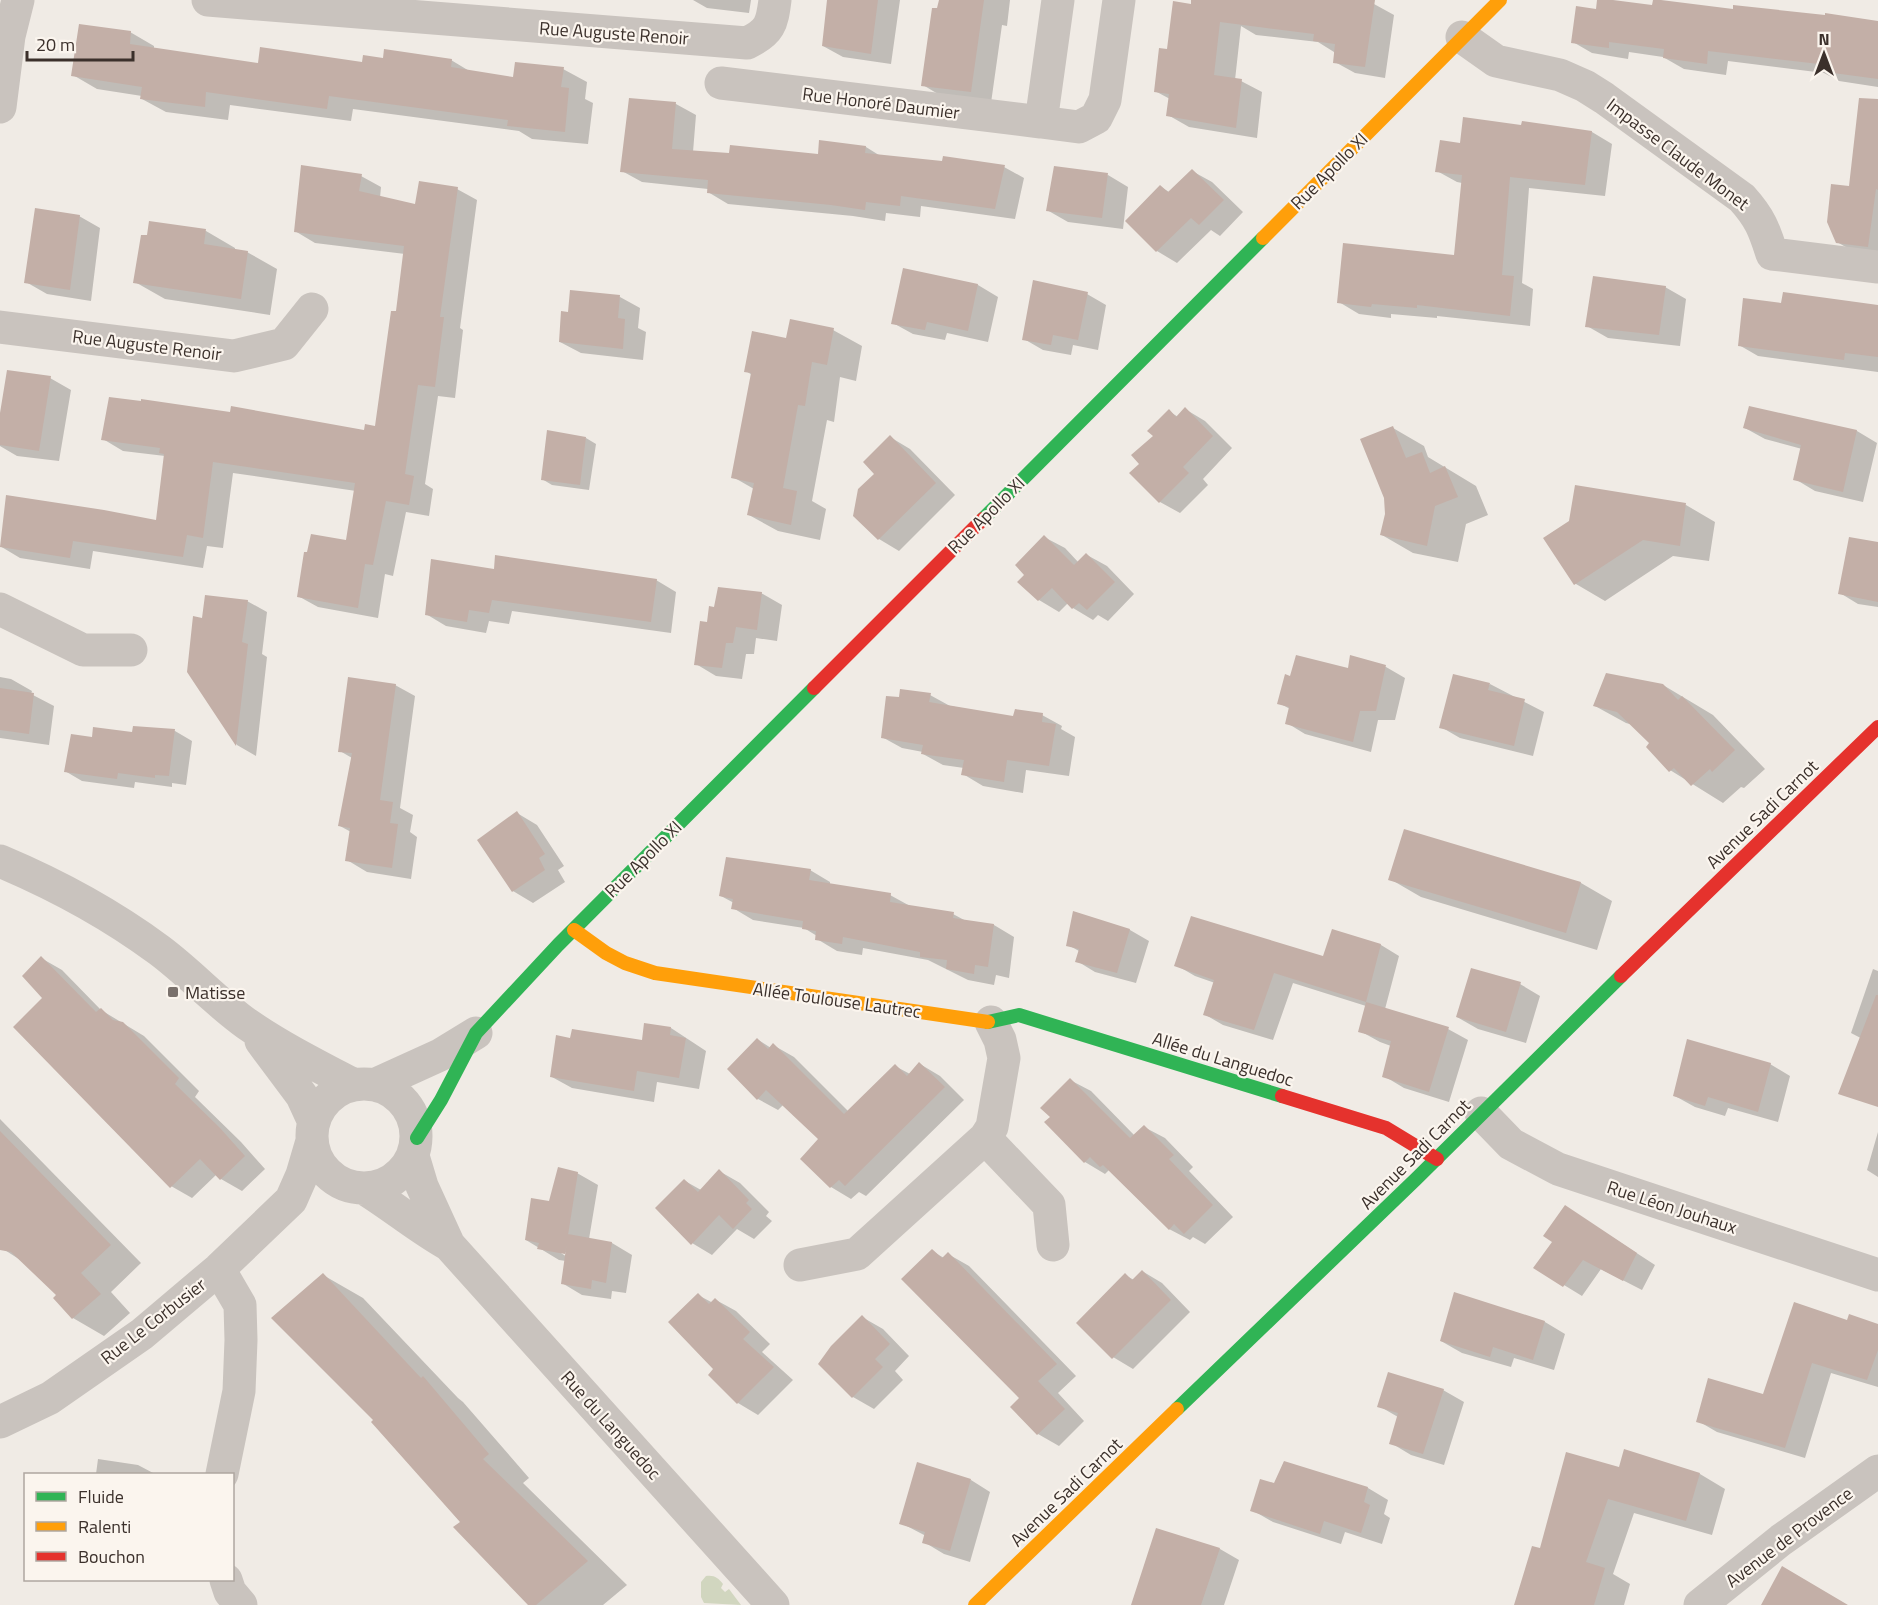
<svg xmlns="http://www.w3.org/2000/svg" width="1878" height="1605" font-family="'Titillium Web',sans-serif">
<rect width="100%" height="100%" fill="#f0ebe5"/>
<path fill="#d1d6bf" d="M706,1576c9,-1 12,2 17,8l-2,4 4,4 4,-3 12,16 -37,-2 -3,-6v-15z"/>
<path fill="#0003" fill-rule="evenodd" d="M693,0h58l-2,13 -42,-5z
M829,0h71l-9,64 -48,-7 -20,-11z
M940,0h70l-3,26 -5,-1 -11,78 -48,-6 -20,-12z
M1239,0h108l27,4 20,11 -9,63 -30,-5 -20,-11 -1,-10 -16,-10 -62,-7 -15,-9 -6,54 6,1 21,11 -5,46 -68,-11 -21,-12 2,-16 -15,-8 13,-40 53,-42z
M1598,0l56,7 80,4 144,12v64l-39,-6 -15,-8 -96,-12 -2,14 -42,-6 -21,-12 -34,-5 -1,7 -36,-6 -19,-11 24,-31z
M130,32l24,14v3l105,16 104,-1 21,-5 67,1 20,12 43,7 49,-10 24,13 -2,17 8,4 -5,41 -56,-5 -13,-8 -166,-22 -2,12 -121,-16 -2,15 -62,-8 -24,-13v-3l-45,-7 -24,-14z
M630,100l46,4 20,11 -3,37 37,3 89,1 47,-9 16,10 122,10 20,11 -9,41 -94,-13 -1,11 -34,-4 -1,8 -32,-5 -125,-12 -20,-12v-3l-66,-7 -20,-11z
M1592,132l20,12 -7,52 -76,-8 -7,95 11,6 -3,37 -93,-10v2l-46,-4v4l-32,-4 -20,-12 116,-45 7,-74 -5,-1 -20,-11 25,-27z
M1878,141v115l-20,-2 -21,-12 13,-54z
M1192,171l20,11 31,30 -23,24 -9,-6 -34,33 -20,-12 4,-64 8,5z
M1108,175l20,12 -5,42 -55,-7 -21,-12z
M361,176l20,11 -1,11 36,8 41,-17 20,11 -17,128 3,2 -8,68 -17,-2 -13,88 8,5 -4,27 -23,-4 -13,64 -8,-2 -7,44 -60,-11 -20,-11 49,-54 9,-51 -123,-18 -10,75 -16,-2 -4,22 -110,-17 -3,18 -70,-11 -20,-12 158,-24 7,-66 -42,-5 -20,-12 262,-7 12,-4 20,-115 8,-59 -90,-11 -20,-12z
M79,216l21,12 -9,73 -44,-7 -21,-12z
M206,231l29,17v2l12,2 30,17 -7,46 -105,-16 -30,-17 13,-45z
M904,270l74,15 20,12 -10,45 -41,-9 -2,7 -32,-6 -20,-11z
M1665,287l21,12 -6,47 -72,-8 -21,-12z
M1087,294l19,11 -8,45 -25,-5 -2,10 -28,-5 -19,-11z
M620,297l20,11 -2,20 8,4 -3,28 -62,-7 -21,-11 9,-29z
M1782,305h96v67l-120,-16 -19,-11z
M833,330l29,16 -6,35 -16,-4 -6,45 -7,-2 -15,81 14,8 -6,31 -42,-9 -29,-16 5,-26 -21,-12 19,-102 -6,-4 42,-31z
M50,378l21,12 -12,71 -42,-5 -17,-10v-24z
M1750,408l107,23 20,12 -14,59 -48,-11 -20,-12 7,-30 -37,-10 -20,-11z
M1185,409l20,12 27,27 -29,31 5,6 -28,28 -20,-11 -5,-66 14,-25 9,6z
M1393,428l31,18 4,11 48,29 12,29 -22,9 -8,38 -45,-9 -31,-18 4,-21 -1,-17z
M890,437l20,12 45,46 -56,56 -20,-12 -25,-24 22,-41z
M586,438l10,6 -7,46 -37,-5 -10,-6z
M1686,505l29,17 -6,39 -36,-5 -68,45 -29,-17 -31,-46z
M1044,537l21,11 14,15 8,-8 20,11 27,28 -26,27 -10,-6 -5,5 -20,-12 -5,-5 -9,9 -20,-12 -20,-18 7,-7z
M1878,544v63l-20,-3 -18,-11z
M495,570l161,10 20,12 -5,41 -159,-22 -3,13 -20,-3 -3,12 -40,-7 -20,-12z
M761,593l21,12 -5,36 -21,-3 -2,16h-8l-4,25 -26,-3 -20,-12 12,-40 8,-16z
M247,601l20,11 -5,42 5,3 -11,99 -19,-11 -48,-74 14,-51z
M1351,657l35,10 19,11 -10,42h-17l-7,32 -66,-18 -18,-11 3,-14 -11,-6 12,-25 58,-8z
M0,677l11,2 21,12 -1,3 23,12 -5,39 -49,-7z
M1490,684l54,28 -11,44 -73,-18 -19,-11z
M395,685l20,11 -15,112 13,7 -3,17 7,5 -6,42 -44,-7 -20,-12 4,-28 -11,-6 12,-68 -12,-7z
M1663,685l50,30 52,54 -21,19 -3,-1 -18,16 -53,-33 -19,-27 -18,-18 -7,-2 -31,-17z
M930,695l20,11 65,12 27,-3 20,11 -1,3 14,8 -6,39 -43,-6 -3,23 -40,-7 -20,-12 1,-6 -21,-3 -20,-11v-2l-21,-4 -20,-11 18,-38z
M175,731l17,10 -6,44 -14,-2v4l-37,-5 -1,6 -52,-7 -17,-10 28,-32z
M517,813l20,12 27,41 -6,4 7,12 -32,21 -20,-12z
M1405,831l176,52 31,18 -15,49 -176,-53 -31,-18z
M810,870l20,12v3l60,10 20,11 43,8 13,7 28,4 20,12 -5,41 -13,-3 -2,10 -26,-5 -40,-20 -65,-12 -1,7 -25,-4 -20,-12v-3l-13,-8 -51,-8 -20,-12 1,-5 -13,-7z
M1074,912l56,18 19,11 -13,42 -41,-11 -18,-11 2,-10 -11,-6z
M1333,931l48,14 18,11 -14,53 63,20 20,11 -19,62 -45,-14 -20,-12 7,-30 -11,-4 -20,-11 6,-25 -73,-23 -20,57 -50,-15 -19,-11 11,-31 -20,-7 -19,-11 148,-7z
M41,958l21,12 39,40 43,26 55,55 -4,6 46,45 24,27 -23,22 -21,-12 -4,-5 -25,24 -21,-12 -127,-188z
M1873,969l5,2v76l-27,-14z
M1520,984l20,12 -14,47 -48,-14 -21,-12z
M671,1028l35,23 -7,38 -42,-7 -3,20 -82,-14 -20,-11 19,-38 72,2z
M757,1039l14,9 2,-3 21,12 55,55 46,-46 15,8 10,-10 20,12 24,24 -98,96 -7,-4 -8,7 -20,-12 -29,-28 18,-20 -37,-34 -5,5 -20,-11z
M1770,1064l20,12 -12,46 -50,-14 -3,8 -30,-9 -20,-11z
M1070,1080l21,11 44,45 9,-9 21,11 28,29 -4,4 44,46 -28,27 -12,-7 -3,3 -21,-11 -60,-59 -4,4 -20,-12 -39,-40 6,-5z
M0,1119l141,144 -30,29 19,21 -26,23 -31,-18 -18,-20 3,-3 -36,-34 -22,-14z
M1878,1132v45l-11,-7z
M719,1171l21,12 29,29 -3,4 6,5 -18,18 -17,-10 -25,26 -20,-12 -7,-62 16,9z
M577,1173l21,12 -9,54 23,4 20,12 -6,38 -14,-2 -1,8 -29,-4 -20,-12 4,-22 -7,-1 -33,-20 25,-37zM559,1249l8,4v4l-9,-6z
M1566,1207l89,58 -13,25 -41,-21 -19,27 -18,-11 -10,-44z
M932,1251l12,7 4,-4 21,12 107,110 -18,17 26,28 -25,25 -21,-12 -26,-27 9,-9z
M1142,1271l20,12 28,29 -57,57 -20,-12 12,-82 9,5z
M323,1275l40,23 95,100 5,4 66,76 -6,5 104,102 -24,20h-73l-155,-185z
M1455,1294l90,28 20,12 -11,36 -40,-12 -3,9 -49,-14 -21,-12z
M698,1295l15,8 3,-3 20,11 34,33 -8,8 31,28 -35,35 -20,-12 -28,-28 5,-6z
M862,1317l21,12 26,27 -14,15 8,9 -29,29 -21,-12 -33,-33z
M1848,1322l30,3v62l-47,-14 -26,85 -88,-26 -19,-11 66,-25z
M1443,1390l21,12 -20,63 -33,-10 -20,-12 7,-26 -19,-11z
M98,1459l40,6 17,9h-59z
M1284,1462l84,26 20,12 -4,14 6,4 -8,26 -37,-12 -4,12 -68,-22 -21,-12 23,-26z
M1620,1469l80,5 25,15 -13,46 -78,-22 -21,61 17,10 -6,21h-101l18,-55z
M971,1480l19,12 -20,70 -26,-8 -20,-12 2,-6 -25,-13z
M1157,1530l63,19 19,11 -15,45h-91z"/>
<path fill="#c3afa7" d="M827,0h51l-7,54 -49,-8z
M939,0h45l-13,92 -50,-6 11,-78h5z
M1191,0h184l-10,67 -32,-4 2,-19 -22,-3 1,-7 -94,-12 -6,53 28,4 -6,49 -70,-12 3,-22 -15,-2 5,-44 8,1 6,-48 18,3z
M1597,0h16l39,5 1,-5h8l72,9v-4l92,10v-2l53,8v58l-60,-8 1,-7 -111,-13 -1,13 -44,-6 1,-9 -55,-7v6l-38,-5 5,-37 20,3z
M79,24l52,7 -1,13 128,19 2,-16 102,15 1,-7 20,3 1,-9 68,10 -1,8 62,10 2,-15 49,5 -3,20 8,1 -4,44 -58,-6 1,-6 -179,-24 -2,13 -121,-17 -1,15 -65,-8 2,-12 -71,-11z
M629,98l47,4 -4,47 57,4 1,-8 88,9 1,-14 47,6 -1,7 77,8 1,-5 62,9 -10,44 -94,-13 -1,10 -34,-4 -1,8 -34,-5 -124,-12 1,-13 -88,-8z
M1859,98l19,1v91l-2,-1 -8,58 -32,-4 -9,-21 4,-38 18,2z
M1463,117l58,8 1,-4 70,10 -7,54 -75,-8 -8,98 12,1 -4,40 -93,-11v3l-45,-4 -1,3 -34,-4 6,-60 111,12 8,-80 -27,-3 5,-32 20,3z
M301,165l61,9 -3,17 56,13 4,-23 39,6 -18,130h4l-9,70 -17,-2 -13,89 9,2 -5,29 -23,-4 -13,64 -8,-1 -7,44 -61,-11 7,-45h3l4,-18 35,6 9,-57 -142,-21 -10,76 -16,-3 -4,22 -110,-16 -3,17 -70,-11 6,-52 98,15 52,10 8,-66 -5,-1 1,-5 -59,-8 8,-43 32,4v-2l89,13 1,-6 133,24 1,-6 10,2 16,-115h5l8,-65 -110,-14z
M1054,166l54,7 -6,45 -56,-7z
M1192,169l32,31 -25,25 -8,-7 -35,34 -31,-31 35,-36 8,7z
M35,208l45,7 -10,75 -46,-7z
M149,221l57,8 -2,15 44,7 -7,48 -108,-16 8,-48h6z
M903,268l75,16 -10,47 -41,-9 -2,8 -34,-6z
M1593,276l73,10 -7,49 -74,-8z
M1033,280l55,12 -10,48 -25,-5 -2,10 -29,-5z
M570,290l50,5 -2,23 7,1 -2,30 -64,-7 2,-31 7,1z
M1783,292l95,13v52l-33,-4 -1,7 -106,-14 5,-48 38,5z
M790,319l44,9 -7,37 -15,-3 -7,44 -7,-1 -15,83 14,3 -6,34 -44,-10 7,-32 -23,-5 20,-105 -7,-1 8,-41 34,7z
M7,370l44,6 -12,75 -39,-6v-32z
M1749,406l108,24 -14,62 -50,-12 8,-35 -58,-17z
M1185,407l28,29 -30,31 6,6 -30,30 -30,-30 10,-9 -8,-9 22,-19 -6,-5 22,-22 7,8z
M1393,426l13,32 16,-6 8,21 15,-7 13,31 -23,9 -8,40 -47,-11 5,-21 -1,-16 -24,-59z
M547,430l39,7 -6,48 -39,-5z
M890,435l46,48 -58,57 -25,-24 5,-27 16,-15 -11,-12z
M1575,485l111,18 -6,43 -37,-6 -69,45 -31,-47 26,-17z
M1044,535l30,30 12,-12 29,29 -28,28 -8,-7 -7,6 -20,-21 -14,13 -21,-19 7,-7 -9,-10z
M1849,537l29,5v60l-40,-8z
M495,555l162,24 -6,43 -159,-22 -3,13 -20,-3 -2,12 -42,-7 6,-56 63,10z
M718,587l44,5 -5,38 -21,-3 -3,16h-7l-4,25 -28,-3 6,-44 7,1 2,-16 5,1z
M205,595l43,5 -6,42 6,2 -12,102 -49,-74 6,-56 9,2z
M1296,655l52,13 2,-13 36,10 -10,46h-16l-7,31 -68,-18 4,-17 -12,-3 8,-30 5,2z
M1606,673l57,11 15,16 4,-4 53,54 -23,22 -2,-3 -19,17 -17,-18 -5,4 -23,-25 3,-4 -32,-31 -24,-6z
M1453,674l37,9 -2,7 37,9 -11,47 -75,-18z
M348,677l48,7 -16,116 13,2 -3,21 8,1 -6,44 -47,-7 5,-33 -12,-2 14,-73 -14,-1z
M0,688l34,5 -5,41 -29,-4z
M900,689l31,4 -2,9 84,14 2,-7 28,4 -1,9 14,2 -7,42 -42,-6 -3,22 -43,-7 3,-15 -43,-6 2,-9 -42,-7 5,-42 13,1z
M133,726l42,3 -6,47 -14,-1v3l-37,-5 -1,6 -53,-7 7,-38 21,3 1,-10 39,5z
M517,811l28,43 -6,4 6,12 -33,22 -35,-52z
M1404,829l177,53 -15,51 -178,-53z
M726,857l85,12 -2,11 82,13 -1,9 64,10 -1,6 41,6 -6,43 -13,-2 -1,9 -28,-5 1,-9 -27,-3v-5l-77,-15 -1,7 -27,-4 1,-9 -14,-2 1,-8 -72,-12 2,-10 -14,-3z
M1073,911l57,18 -13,44 -42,-11 4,-13 -13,-3z
M1191,916l132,40 9,-27 49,15 -15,58 -92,-29 -20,57 -51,-15 11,-35 -40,-14z
M41,956l55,56 5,-4 12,12 10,2 56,56 -4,6 45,44 25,28 -25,24 -20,-21 -30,29 -157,-161 29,-29 -20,-22z
M1471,968l50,14 -15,50 -50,-15z
M1876,995h2v112l-40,-13z
M1366,1002l83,25 -20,65 -47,-15 9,-36 -33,-9z
M644,1023l27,4 -1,8 16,3 -7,40 -42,-7 -3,20 -84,-14 6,-42 14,3 2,-9 70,11z
M757,1038l11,11 5,-6 71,71 51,-50 12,12 12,-14 26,25 -100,99 -6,-6 -9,8 -30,-29 18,-20 -52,-49 -9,10 -30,-31z
M1687,1039l84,24 -13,49 -50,-15 -3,9 -32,-10z
M1070,1078l60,60 14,-13 30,30 -5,4 44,46 -29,29 -10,-10 -5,6 -66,-65 -3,2 -10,-10 -6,6 -40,-41 6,-5 -10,-9z
M0,1131l111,114 -30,28 20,21 -29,25 -19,-21 3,-3 -45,-43 -11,-2z
M558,1167l20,5 -13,82 -28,-5 2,-6 -14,-3 6,-42 18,3z
M719,1169l30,31 -3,3 6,6 -19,20 -14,-14 -28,30 -36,-37 29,-29 14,13z
M1565,1205l72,48 -14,28 -40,-21 -20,27 -30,-19 19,-26 -9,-6z
M568,1234l44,8 -6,41 -14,-3 -1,9 -30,-5z
M932,1249l10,9 6,-6 109,112 -19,17 27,28 -28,26 -27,-28 9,-9 -118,-119z
M1142,1270l29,30 -59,59 -36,-36 49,-50 7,7z
M323,1273l98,105 2,-2 66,78 -6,5 105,102 -52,44h-8l-75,-78 7,-5 -89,-100 2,-2 -102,-102z
M1454,1292l91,29 -12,39 -40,-13 -3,10 -50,-16z
M698,1293l11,11 6,-6 35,34 -7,7 31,28 -37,37 -29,-29 5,-6 -45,-47z
M1794,1302l53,18 2,-6 29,10v26l-11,30 -55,-17 -27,85 -89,-26 12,-44 55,16z
M862,1315l28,29 -15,15 8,8 -31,31 -34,-34 13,-18z
M1388,1372l56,17 -21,65 -34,-10 9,-31 -21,-6z
M1624,1449l76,24 -14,48 -78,-22 -22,63 19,6 -11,37h-80l18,-59 8,2 26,-96 53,15z
M1284,1461l84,26 -4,15 6,3 -9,28 -37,-12 -4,13 -70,-23 10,-32 14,4z
M917,1462l54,17 -21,72 -28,-8 3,-11 -26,-8z
M1156,1528l64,20 -19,57h-70z
M1782,1566l66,39h-87z"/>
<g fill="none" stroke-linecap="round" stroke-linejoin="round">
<path stroke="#c9c3be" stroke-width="33" d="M208,0l539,43c23,-11 25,-19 28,-43
M1058,0l-17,122 38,5 17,-9 9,-18 14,-100
M1462,37l34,24 64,14 25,11 19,12 138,100c18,20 22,31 30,56l106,13
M721,83l320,39
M0,107l9,-71 9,-36
M0,327l234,29 50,-12 28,-35
M0,609l83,41h48
M0,861c57,24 109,52 159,89 31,23 57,52 88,74 33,23 71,42 107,61
M261,1041l41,55 12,26
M312 1136a52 52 0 1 1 104 0a52 52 0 1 1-104 0Z
M374,1085l66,-30 36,-22
M1481,1113l30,31 47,25 320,106
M985,1138l64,67 4,40
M413,1156l9,30 27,59 324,360
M365,1189c29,18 55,40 84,56
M800,1265l57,-11 128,-116 7,-11 12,-69 -4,-18 -9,-18
M219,1269l21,36 1,35 -2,51 -17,83
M0,1422l50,-24 92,-64 77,-65 72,-69 11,-25 10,-34
M226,1580l4,12 11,13
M1700,1605l81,-65 97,-69"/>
<path stroke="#30b455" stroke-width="14" d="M983,519l280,-281
M988,1022l31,-7 263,81
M417,1138l24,-38 35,-67 82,-88 256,-257
M1177,1409l239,-230 205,-203"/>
<path stroke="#ff9f0a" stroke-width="14" d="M1263,238l237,-238
M574,930l32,23 19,10 30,10 333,49
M975,1605l202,-196"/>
<path stroke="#e5322d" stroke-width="14" d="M814,688l169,-169
M1621,976l257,-249
M1282,1096l104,32 51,31"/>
</g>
<rect fill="#7a716c" stroke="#fbf5ee" stroke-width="2" x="167" y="986" width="12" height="12" rx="3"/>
<g text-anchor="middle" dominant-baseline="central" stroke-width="4.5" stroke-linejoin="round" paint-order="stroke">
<g font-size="18" fill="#3b302b" stroke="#fbf5ee">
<text transform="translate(614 33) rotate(4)">Rue Auguste Renoir</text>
<text transform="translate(881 103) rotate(7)">Rue Honoré Daumier</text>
<text transform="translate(1678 154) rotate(37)">Impasse Claude Monet</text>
<text transform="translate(1329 171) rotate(-45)">Rue Apollo XI</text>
<text transform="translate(147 345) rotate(7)">Rue Auguste Renoir</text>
<text transform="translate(986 515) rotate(-45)">Rue Apollo XI</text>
<text transform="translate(1762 814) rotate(-44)">Avenue Sadi Carnot</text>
<text transform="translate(643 859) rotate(-45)">Rue Apollo XI</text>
<text transform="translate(837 1000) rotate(8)">Allée Toulouse Lautrec</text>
<text transform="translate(1223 1059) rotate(17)">Allée du Languedoc</text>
<text transform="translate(1415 1154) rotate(-45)">Avenue Sadi Carnot</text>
<text transform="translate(1672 1207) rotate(18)">Rue Léon Jouhaux</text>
<text transform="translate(153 1321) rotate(-38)">Rue Le Corbusier</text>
<text transform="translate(611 1425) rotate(48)">Rue du Languedoc</text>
<text transform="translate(1066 1492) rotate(-44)">Avenue Sadi Carnot</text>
<text transform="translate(1789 1537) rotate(-37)">Avenue de Provence</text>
</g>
<g font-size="18" fill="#3b302b" stroke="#fbf5ee" text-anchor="start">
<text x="185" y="992">Matisse</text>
</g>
</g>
<rect x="24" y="1473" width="210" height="108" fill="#fbf5ee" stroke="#aea6a0" stroke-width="1.5"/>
<rect x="36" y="1492" width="30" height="9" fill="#30b455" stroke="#aea6a0" stroke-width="1.5"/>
<text x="78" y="1503" font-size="18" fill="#3b302b">Fluide</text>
<rect x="36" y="1522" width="30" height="9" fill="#ff9f0a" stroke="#aea6a0" stroke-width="1.5"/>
<text x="78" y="1533" font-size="18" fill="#3b302b">Ralenti</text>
<rect x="36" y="1552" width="30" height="9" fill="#e5322d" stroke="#aea6a0" stroke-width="1.5"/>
<text x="78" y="1563" font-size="18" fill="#3b302b">Bouchon</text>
<g transform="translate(1824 54)" stroke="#fbf5ee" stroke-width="4.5" paint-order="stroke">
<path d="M0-4.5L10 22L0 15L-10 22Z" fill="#3b302b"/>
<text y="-9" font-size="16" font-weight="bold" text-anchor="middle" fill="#3b302b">N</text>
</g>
<path d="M27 51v9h106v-9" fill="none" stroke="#3b302b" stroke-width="3"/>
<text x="36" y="51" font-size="18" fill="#3b302b" stroke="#fbf5ee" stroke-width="4.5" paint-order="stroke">20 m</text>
</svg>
